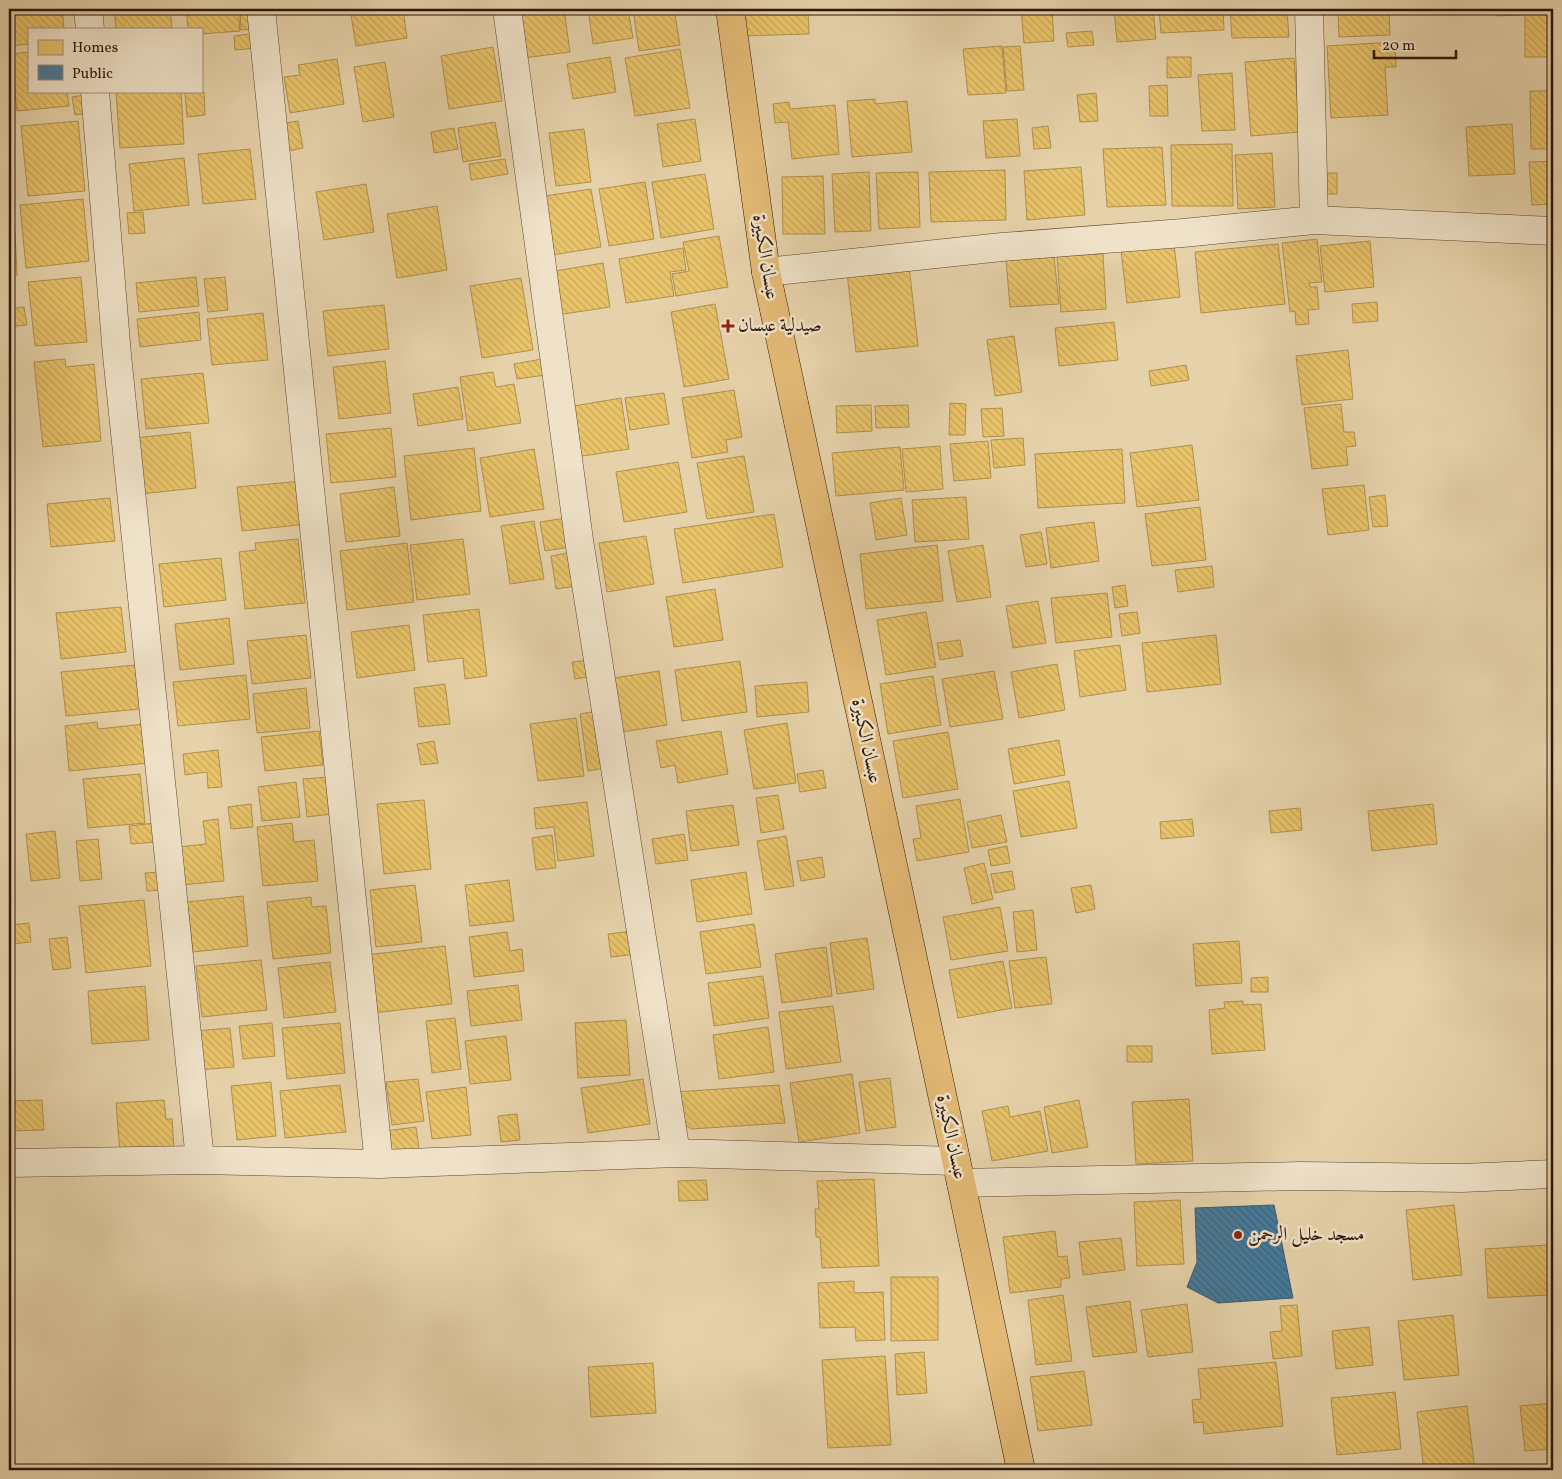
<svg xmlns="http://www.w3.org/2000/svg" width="1562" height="1479" font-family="Vollkorn,Amiri,serif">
<defs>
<pattern id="homes-back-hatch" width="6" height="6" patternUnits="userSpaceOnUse" patternTransform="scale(1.25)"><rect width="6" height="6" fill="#e9c46a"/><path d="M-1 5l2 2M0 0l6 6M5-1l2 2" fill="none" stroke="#c8a85b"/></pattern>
<pattern id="public-back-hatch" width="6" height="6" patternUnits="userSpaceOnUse" patternTransform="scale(1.25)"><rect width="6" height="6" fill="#457b9d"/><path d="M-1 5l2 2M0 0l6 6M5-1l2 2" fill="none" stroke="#3a647e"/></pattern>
</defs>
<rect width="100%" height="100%" fill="#e6d2aa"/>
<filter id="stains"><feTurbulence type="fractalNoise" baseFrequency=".004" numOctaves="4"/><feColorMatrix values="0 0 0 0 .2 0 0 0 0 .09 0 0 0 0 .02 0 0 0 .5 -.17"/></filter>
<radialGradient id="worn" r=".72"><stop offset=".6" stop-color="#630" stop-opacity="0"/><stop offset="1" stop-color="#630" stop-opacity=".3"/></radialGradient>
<path fill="url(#homes-back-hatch)" stroke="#b1904d" d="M9,9h53l2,20h-35v15l-19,2z
M114,9h56l2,20h-56z
M186,9h52l2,22 -39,3v-5h-13z
M240,9h10l3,20 -12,1z
M350,9h53l4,29 -51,8z
M532,9h32l6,43 -46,6 -6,-47z
M588,9h40l5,29 -40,6z
M633,9h41l6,36 -41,6z
M741,9h67l1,25 -67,2z
M1021,9h31l2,32 -30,2z
M1114,9h39l3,30 -39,3z
M1159,9h64l1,21 -63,3z
M1230,9h57l2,28 -57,1z
M1338,9h51l1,26 -51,2z
M1497,9h23l1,6 -24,1z
M1525,9h28v48h-28z
M1092,31l2,14 -26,2 -2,-14z
M256,33l1,15 -22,2 -1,-14z
M1395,42l1,25h-11l3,48 -57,3 -4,-72z
M1002,46l4,47 -38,2 -5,-46z
M1020,46l4,44 -17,1 -4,-44z
M493,47l9,54 -53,8 -8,-53z
M680,49l10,59 -55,8 -10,-58z
M29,52v39h38l2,15 -52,5 -6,-57z
M610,57l6,35 -43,7 -6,-35z
M1167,57h24v20l-24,1z
M1294,58l6,74 -49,4 -6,-74z
M337,59l7,45 -54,9 -6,-36 16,-2 -2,-10z
M385,62l9,55 -31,5 -9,-55z
M1232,73l3,57 -33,1 -4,-56z
M1167,85l1,31h-18l-1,-30z
M116,91h65l3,53 -64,4z
M1530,91h23v58h-22z
M204,92l1,23 -18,2 -2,-24z
M1096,93l2,28 -18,1 -3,-27z
M91,94l3,18 -19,3 -3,-18z
M875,99v5l32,-3 5,51 -60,5 -5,-56z
M789,102l1,7 45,-4 4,49 -47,5 -4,-37 -13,1 -2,-19z
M695,119l6,42 -38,6 -6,-43z
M1017,119l3,37 -34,2 -3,-37z
M78,121l7,70 -57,5 -7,-70z
M298,121l5,27 -15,3 -4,-28z
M495,122l6,34 -38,6 -5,-34z
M1512,124l3,50 -46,2 -3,-49z
M1048,126l3,22 -17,1 -2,-21z
M454,128l4,21 -24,4 -3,-21z
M584,129l7,53 -35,4 -7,-53z
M1232,144l1,62h-61l-1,-61z
M1162,147l4,58 -59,2 -4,-58z
M250,149l6,50 -53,5 -5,-50z
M1272,153l3,54 -37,2 -3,-54z
M184,158l5,47 -55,6 -5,-47z
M505,159l3,15 -37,6 -2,-16z
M1553,161v43l-21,1 -3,-43z
M1081,167l4,48 -58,5 -3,-49z
M1005,170l1,50 -75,2 -2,-50z
M869,172l2,59 -36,1 -3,-58z
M918,172l2,55 -41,2 -3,-56z
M1317,173h20v21h-20z
M705,174l9,55 -53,9 -9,-56z
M823,176l2,58h-42l-1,-57z
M645,182l9,57 -45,7 -10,-57z
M366,184l8,48 -50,8 -8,-48z
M591,189l10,58 -54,9 -9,-59z
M83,199l6,62 -63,7 -6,-63z
M437,206l10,64 -50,8 -10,-64z
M143,212l2,21 -16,1 -2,-21z
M9,214h4l1,13h-5z
M9,231h6l2,44h-8z
M719,236l9,51 -52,9 -4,-22 17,-3 -6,-29z
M1317,239l5,43 -13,1 1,4h7l2,22 -11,1 1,14 -13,1 -1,-14 -5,1 -8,-69z
M1370,241l4,46 -49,5 -5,-46z
M1174,244l6,53 -53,6 -6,-53z
M1278,244l7,60 -84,9 -6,-61z
M683,248l3,22 -16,2 4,24 -48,7 -7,-44z
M1103,254l3,55 -45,3 -4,-56z
M1054,257l5,47 -49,3 -4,-47z
M603,263l7,44 -53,8 -8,-43z
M909,266l9,80 -62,6 -9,-79z
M81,277l6,65 -52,4 -7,-64z
M196,277l3,29 -60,6 -3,-29z
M225,277l3,33 -20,2 -4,-33z
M521,278l12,72 -51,8 -12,-72z
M1377,302l1,19 -25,2 -1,-19z
M715,304l14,75 -45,8 -13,-75z
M384,305l5,44 -61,7 -5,-45z
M24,307l3,18 -18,2v-18z
M199,312l2,28 -61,7 -3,-28z
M263,313l5,47 -56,5 -5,-46z
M1114,322l4,38 -59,6 -4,-38z
M1014,336l8,56 -27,4 -8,-56z
M1348,350l5,49 -51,6 -6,-49z
M65,359l1,8 28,-3 7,77 -58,6 -9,-85z
M542,359l3,16 -28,4 -3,-15z
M385,361l6,52 -52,6 -6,-52z
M1186,365l3,15 -38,6 -2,-15z
M493,372l3,15 18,-3 7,39 -53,8 -8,-54z
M203,373l6,50 -63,6 -5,-50z
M458,387l5,32 -45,7 -5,-32z
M734,390l8,47 -16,3 2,12 -36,6 -10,-60z
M664,393l5,31 -39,6 -5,-32z
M621,398l8,51 -53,8 -8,-50z
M950,403l16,1 -1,31h-16z
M1341,404l3,28h10l2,14 -10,1 2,18 -36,4 -8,-61z
M871,405l1,26 -35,2 -1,-27z
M908,405l1,22 -33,1 -1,-22z
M1002,408l2,28 -21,1 -2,-28z
M391,428l5,49 -65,6 -5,-49z
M190,432l6,56 -55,6 -6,-56z
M1023,438l2,27 -31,3 -3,-28z
M988,441l3,37 -37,3 -4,-37z
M1192,445l7,55 -62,7 -7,-54z
M940,446l3,43 -37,3 -4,-43z
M900,447l4,43 -68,6 -4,-43z
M474,448l7,63 -70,9 -7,-64z
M534,449l10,60 -54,8 -10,-59z
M1122,449l3,54 -87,5 -3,-54z
M744,456l10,56 -47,7 -10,-56z
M678,462l9,50 -63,10 -8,-50z
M9,463h1l4,48 -5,1z
M303,481l5,43 -66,7 -5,-44z
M1364,485l5,45 -41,5 -6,-46z
M394,487l6,49 -54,6 -6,-48z
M1385,495l3,31 -15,1 -4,-30z
M966,497l3,42 -54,3 -3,-42z
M110,498l5,43 -64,6 -4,-43z
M901,498l6,37 -31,5 -6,-37z
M1200,507l6,53 -54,6 -7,-52z
M774,514l9,53 -100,16 -9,-54z
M572,517l5,29 -32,5 -5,-29z
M534,521l10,58 -34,5 -9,-58z
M1094,522l5,39 -48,7 -5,-40z
M1041,532l6,32 -21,3 -6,-32z
M646,536l8,48 -47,8 -8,-49z
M298,539l7,64 -60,6 -6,-57 17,-2 -1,-7z
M463,539l7,55 -53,6 -7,-55z
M407,543l7,59 -67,8 -7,-59z
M937,545l6,56 -77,8 -6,-55z
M983,545l8,52 -34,5 -9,-51z
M578,551l6,34 -28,4 -5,-33z
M221,558l5,42 -62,7 -5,-43z
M1212,566l2,21 -36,5 -3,-22z
M1125,585l3,21 -13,2 -3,-21z
M715,589l8,51 -49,7 -8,-50z
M1107,593l5,44 -56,6 -5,-45z
M1038,601l8,42 -33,5 -7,-42z
M121,607l5,45 -65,7 -5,-46z
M479,609l8,67 -22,3 -2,-21 -35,4 -5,-47z
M926,612l10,55 -50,8 -9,-55z
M1137,612l3,21 -18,3 -3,-22z
M229,618l5,46 -54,6 -5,-46z
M409,625l6,45 -58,8 -6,-46z
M306,635l5,43 -59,6 -5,-43z
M1216,635l5,49 -74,8 -5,-49z
M960,640l3,16 -23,4 -3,-17z
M1120,645l6,45 -46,7 -6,-46z
M591,660l3,16 -19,3 -3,-17z
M740,661l7,51 -65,9 -7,-51z
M1057,664l8,46 -46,8 -8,-46z
M136,665l4,44 -74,7 -5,-44z
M659,671l8,54 -45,7 -8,-54z
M994,671l9,48 -53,8 -8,-48z
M246,675l4,44 -72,7 -5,-44z
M933,676l8,49 -53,9 -8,-50z
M807,682l2,30 -52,5 -2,-31z
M445,684l5,40 -31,3 -5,-39z
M306,688l4,40 -53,5 -4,-39z
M597,711l8,57 -17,3 -8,-57z
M576,718l8,58 -46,5 -8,-57z
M97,722l1,7 47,-5 4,39 -80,8 -4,-45z
M787,723l9,60 -42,6 -10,-59z
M319,731l4,34 -58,6 -4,-34z
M721,731l7,43 -50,9 -3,-18 -14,3 -5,-27z
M948,732l10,57 -55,9 -10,-57z
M1059,740l6,35 -51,9 -6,-35z
M434,741l4,22 -17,2 -4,-21z
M218,750l4,37 -14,1 -1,-16 -22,3 -2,-21z
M823,770l3,18 -26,4 -3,-18z
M140,774l5,49 -57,5 -5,-49z
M328,777l4,37 -25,3 -4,-38z
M1069,781l8,47 -56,9 -8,-46z
M296,782l4,35 -38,4 -4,-34z
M778,795l6,34 -23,4 -5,-35z
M960,799l9,53 -52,9 -4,-22 8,-1 -5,-32z
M424,800l7,69 -47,5 -7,-70z
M587,802l7,54 -36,5 -4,-34 -18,2 -2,-21z
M251,804l2,23 -22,2 -3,-22z
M1433,804l4,40 -65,7 -4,-40z
M733,805l6,40 -48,6 -5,-40z
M1300,808l2,22 -31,3 -2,-22z
M1001,815l6,27 -35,6 -5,-26z
M218,819l6,62 -42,4 -4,-38 28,-3 -3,-23z
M1192,819l2,17 -33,3 -1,-17z
M155,823l2,19 -26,2 -2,-18z
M292,823l2,19 20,-2 4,41 -55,5 -6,-59z
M55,831l5,47 -29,3 -5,-47z
M684,834l4,26 -32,4 -4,-25z
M552,835l4,33 -20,2 -4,-32z
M786,836l8,50 -29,4 -8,-49z
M98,839l4,40 -22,2 -4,-40z
M1007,846l3,17 -19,3 -3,-16z
M822,857l3,20 -24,4 -4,-20z
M984,863l9,36 -21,5 -8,-36z
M1012,871l3,18 -20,4 -4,-19z
M160,872l2,18 -15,1 -2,-18z
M746,872l6,42 -55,8 -6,-42z
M509,880l5,41 -44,5 -5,-41z
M415,885l7,57 -46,5 -6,-57z
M1091,885l4,24 -19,4 -5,-25z
M243,896l5,50 -55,6 -6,-50z
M311,897l1,10 14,-1 5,47 -58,6 -6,-57z
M144,900l7,66 -65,7 -7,-67z
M1000,907l8,44 -57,9 -8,-43z
M1033,910l4,40 -20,2 -4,-40z
M29,923l2,19 -20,2 -2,-19z
M754,924l7,43 -55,7 -6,-42z
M634,931l3,23 -26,3 -3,-23z
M507,932l3,19 12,-2 2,22 -50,6 -5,-40z
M67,937l4,31 -18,2 -4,-31z
M867,938l7,51 -37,5 -7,-51z
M1239,941l3,42 -46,3 -3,-42z
M445,946l7,58 -80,9 -7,-58z
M826,947l6,49 -50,7 -7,-49z
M1046,957l6,47 -37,4 -6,-47z
M261,960l6,50 -65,7 -6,-51z
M1003,961l9,47 -54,10 -9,-48z
M330,962l6,50 -52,6 -6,-50z
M763,976l6,42 -55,8 -6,-43z
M1268,977v15h-17v-14z
M518,985l4,35 -51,6 -4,-35z
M145,986l4,54 -57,4 -4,-53z
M1243,1001v4l18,-1 4,46 -53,4 -3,-44 16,-2 -1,-6z
M833,1006l8,56 -55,7 -7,-57z
M455,1018l6,51 -29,4 -6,-52z
M626,1020l4,55 -52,3 -3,-55z
M272,1023l3,33 -32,3 -4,-33z
M340,1023l5,50 -58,6 -5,-51z
M768,1027l6,45 -55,7 -6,-44z
M230,1028l4,39 -35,3 -4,-39z
M506,1036l5,44 -41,4 -5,-43z
M1127,1046h25v16h-25z
M852,1074l8,59 -61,9 -9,-59z
M890,1078l6,49 -30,4 -7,-49z
M418,1079l6,42 -32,4 -6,-43z
M643,1079l7,45 -62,9 -7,-45z
M271,1082l5,54 -39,4 -6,-54z
M340,1085l6,47 -61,6 -5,-47z
M779,1085l6,38 -94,6 -10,-7 -6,-30z
M466,1087l5,48 -39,4 -6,-47z
M1189,1099l4,62 -57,3 -4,-62z
M42,1100l2,30 -35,1v-30z
M164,1100l2,19h6l2,30 -54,4 -4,-50z
M1079,1100l9,47 -36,6 -8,-46z
M1008,1106l2,11 30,-6 8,40 -56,10 -10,-50z
M517,1114l3,26 -19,2 -3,-26z
M416,1127l3,22 -32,3 -2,-21z
M874,1179l5,87 -57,2 -2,-31h-4l-1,-28h4l-2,-28z
M706,1180l2,20 -29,1 -1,-20z
M1180,1200l4,64 -47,2 -3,-64z
M1454,1205l8,70 -49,5 -7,-70z
M1055,1231l3,26 9,-1 3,22 -9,1v8l-51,6 -7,-56z
M1121,1238l4,32 -42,5 -4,-33z
M1547,1245l3,50 -62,3 -3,-49z
M891,1277h47v63l-47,1z
M854,1281v12l29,-1 2,48 -29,1 -1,-14 -35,1 -2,-45z
M1063,1295l9,66 -36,4 -8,-65z
M1130,1301l7,51 -44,5 -7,-50z
M1187,1304l6,48 -45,5 -7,-47z
M1297,1305l5,51 -29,3 -3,-27 12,-1 -2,-25z
M1453,1315l6,60 -55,5 -6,-59z
M1369,1327l4,38 -37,4 -4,-38z
M924,1352l3,41 -30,2 -2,-41z
M885,1356l6,89 -63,3 -6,-88z
M1276,1362l7,64 -79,8 -1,-12 -9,1 -2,-23 9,-1 -3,-30z
M653,1363l3,50 -65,4 -3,-50z
M1084,1371l8,54 -54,6 -8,-54z
M1395,1392l6,57 -64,6 -6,-57z
M1553,1403v46l-28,2 -5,-45z
M1467,1406l8,64h-51l-7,-58z
M1553,1467v3h-33z"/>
<path fill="url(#public-back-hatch)" stroke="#3e5c71" d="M1274,1205l19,93 -75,5 -31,-16 10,-25 -2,-54z"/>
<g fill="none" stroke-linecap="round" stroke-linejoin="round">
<g stroke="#5c4432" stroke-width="29">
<path id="minor" d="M88,9l2,20
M261,9l118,1155
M507,9l72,531 97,613
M1309,9l5,211
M95,91l22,264 83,805
M766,272l236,-25 181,-14 131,-13 239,11
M9,1163l191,-3 179,4 297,-11 280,8
M961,1183l340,-7 161,2 91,-4"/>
</g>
<g stroke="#2e150a" stroke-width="29">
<path id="major" d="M730,9l36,263 195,911 60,287"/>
</g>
<use href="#minor" stroke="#efe2c8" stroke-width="28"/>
<use href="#major" stroke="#e3b975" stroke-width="28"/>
</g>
<g fill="#8f2418" stroke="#efe2c8" stroke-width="2">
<path d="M725.5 318.5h5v5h5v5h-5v5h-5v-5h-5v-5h5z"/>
<circle cx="1238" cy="1235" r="5"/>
</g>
<g text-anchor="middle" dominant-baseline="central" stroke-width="5" stroke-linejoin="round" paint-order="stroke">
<g font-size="19" fill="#2e150a" stroke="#efe2c8">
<text transform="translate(765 257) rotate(81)">عبسان الكبيرة</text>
<text transform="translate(866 741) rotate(78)">عبسان الكبيرة</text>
<text transform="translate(951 1137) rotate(78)">عبسان الكبيرة</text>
</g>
<g font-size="19" fill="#2e150a" stroke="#efe2c8" text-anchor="start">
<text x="738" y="326">صيدلية عبسان</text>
<text x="1248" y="1235">مسجد خليل الرحمن</text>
</g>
</g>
<rect width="1562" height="1479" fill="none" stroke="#e6d2aa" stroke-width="30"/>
<rect x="10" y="10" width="1542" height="1459" fill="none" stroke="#2e150a" stroke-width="2.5"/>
<rect x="15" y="15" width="1532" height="1449" fill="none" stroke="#2e150a"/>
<rect x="28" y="28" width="175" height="65" fill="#efe2c8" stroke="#a2907c"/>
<rect x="38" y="40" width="25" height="15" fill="#e9c46a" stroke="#a2907c"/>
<text x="72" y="52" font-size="15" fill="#2e150a">Homes</text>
<rect x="38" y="65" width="25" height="15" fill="#457b9d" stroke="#a2907c"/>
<text x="72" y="78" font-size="15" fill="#2e150a">Public</text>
<path d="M1374 50v8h82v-8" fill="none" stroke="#2e150a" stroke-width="2.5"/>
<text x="1382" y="50" font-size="15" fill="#2e150a" stroke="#efe2c8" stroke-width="4" paint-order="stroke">20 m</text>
<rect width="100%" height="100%" filter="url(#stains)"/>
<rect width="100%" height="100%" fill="url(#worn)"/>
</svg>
